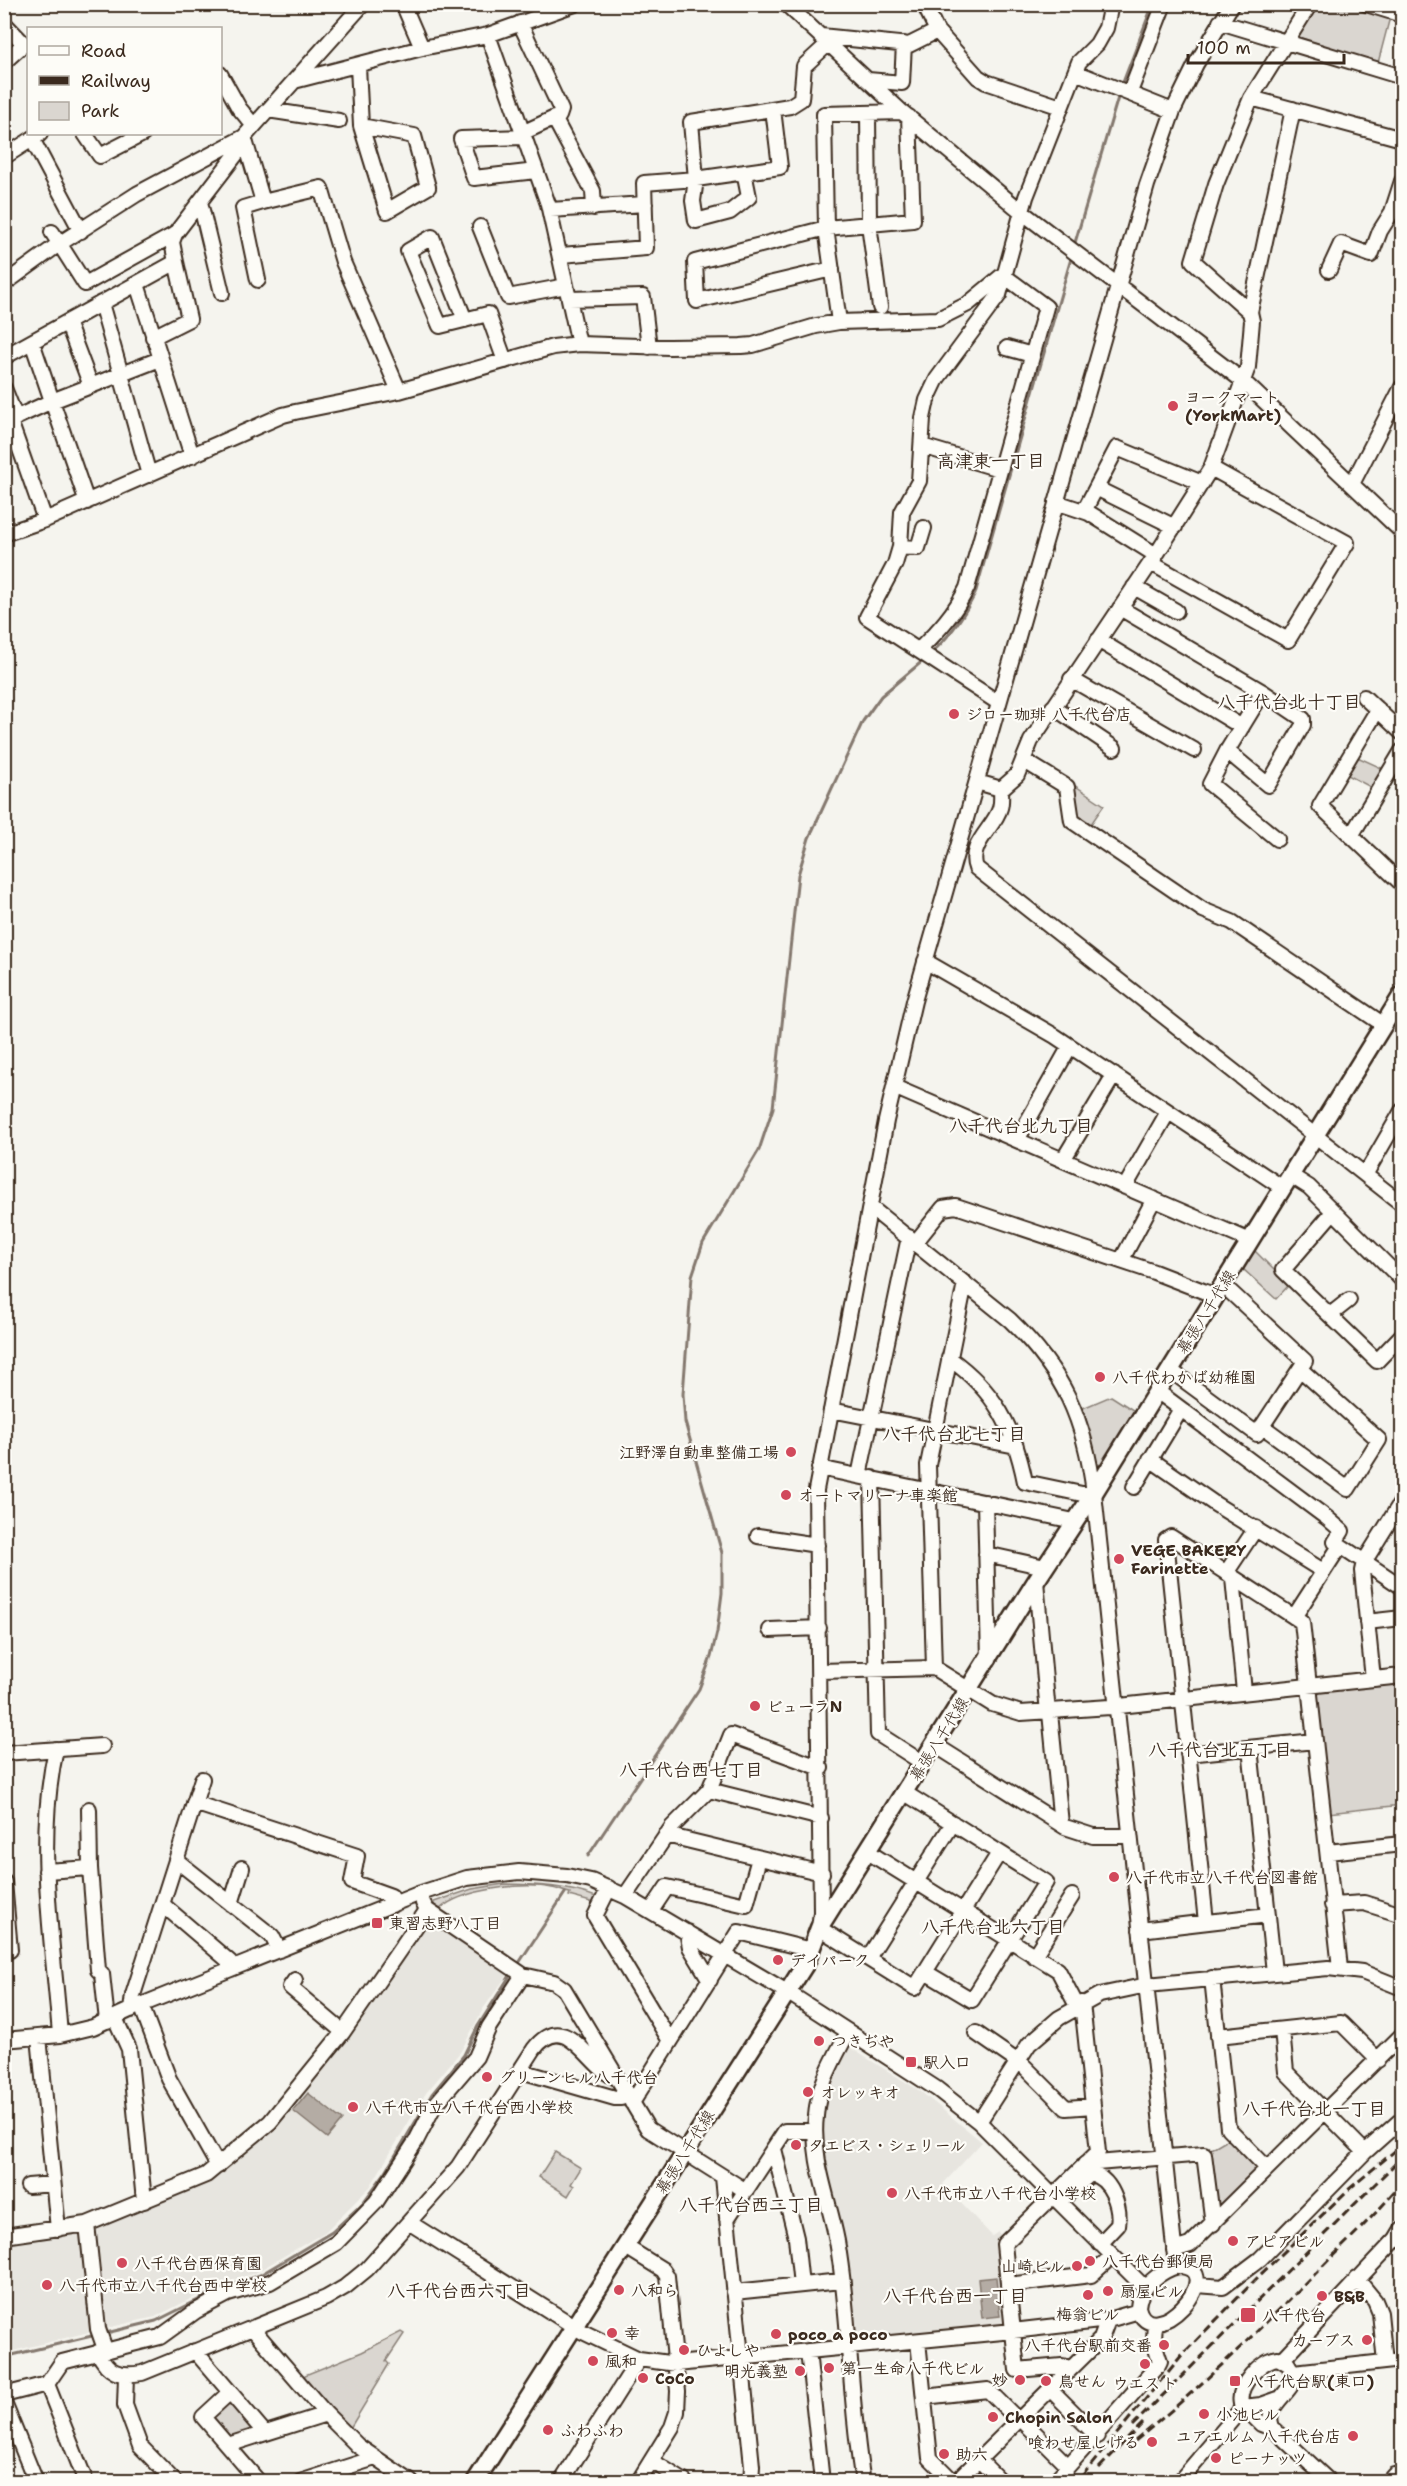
<svg xmlns="http://www.w3.org/2000/svg" width="1407" height="2486" font-family="'Shantell Sans','Klee One',sans-serif">
<rect width="100%" height="100%" fill="#f5f4ee"/>
<filter id="ink" filterUnits="userSpaceOnUse"><feTurbulence type="fractalNoise" baseFrequency=".0167" numOctaves="2"/><feDisplacementMap in="SourceGraphic" scale="12" xChannelSelector="R" yChannelSelector="G"/><feConvolveMatrix kernelMatrix="1 2 1 2 8 2 1 2 1" color-interpolation-filters="sRGB"/></filter>
<g filter="url(#ink)">
<path fill="#e7e5df" d="M431,1918l77,56 -25,35 -22,42 -35,42 -56,94 -45,45 -70,41 -39,13 -61,31 -53,12 -9,-100 2,-3 62,-27 116,-74 154,-206z
M849,2047l71,44 62,51 -39,42 49,52 6,-4 6,7 4,84 -149,15 -4,-4 -10,-92 -23,-89 -1,-22 5,-37z
M84,2231l9,100 -88,22 -1,-113z"/>
<path fill="#dad6d0" stroke="#8a8077" stroke-width="1.5" d="M1316,5h30l44,12 -12,46 -83,-27z
M1353,755l33,15 -10,20 -32,-17z
M1071,783l33,22 -15,22 -13,-9z
M1254,1250l35,35 -13,14 -33,-30z
M1111,1396l25,16 -33,54h-5l-15,-58z
M1402,1681v124l-74,8 -12,-116 7,-8z
M504,1884c32,0 64,2 95,14l-10,17 2,-13 -22,-6 1,-3c-6,-1 -12,-4 -18,-5 -28,-6 -90,1 -112,21l-6,-4v-3l38,-13z
M1231,2137l29,30 -42,44 -9,-61z
M555,2152l26,16 -10,16 3,2 -6,10 -29,-19z
M401,2332l3,2 -18,27 3,3 -40,66 -46,-50 2,-5 57,-23z
M225,2401h7l25,28 -26,12 -21,-21z"/>
<path fill="#b4aca4" stroke="#84786e" stroke-width="1.5" d="M308,2093l34,27 -15,18 -34,-27z
M996,2277l4,39 -18,2 -4,-39z"/>
<g fill="none" stroke-linecap="round" stroke-linejoin="round">
<path stroke="#84786e" stroke-width="3" d="M1122,85l31,-81
M1074,246l45,-152
M930,654c20,-17 33,-37 45,-60l97,-339
M588,1856l111,-167 12,-32 6,-25 5,-39v-40l-37,-131 -2,-28 9,-118 11,-33 56,-93 14,-42 25,-233 11,-37 54,-117 18,-25 44,-37
M517,1966l48,-73
M102,2334l54,-13 64,-32 40,-14 72,-43 31,-29 22,-30 47,-79 32,-39 14,-29 33,-52
M4,2357l92,-22"/>
<g stroke="#3b2a1e" stroke-width="18">
<path id="minor" d="M403,4l19,44
M786,4l116,108 120,100 221,169 159,151
M924,4l13,27 41,46 8,5 75,25
M1366,4l36,11
M1220,22l182,55
M4,23l20,21 -20,18
M520,23l41,87 -2,6 -37,17
M488,35l60,169 31,140
M821,36l88,9 28,-14
M358,66l3,60 26,85 41,-24 -14,-51 -53,-10
M1075,72l98,39
M220,74l19,34 15,18
M868,80l34,3 2,-39
M294,81l128,-33 66,-13 87,-31
M1130,92l34,-88
M1251,98l151,41
M268,110l71,11
M868,113l1,111 11,83
M554,118l39,73 1,17
M40,134l-8,5 49,92
M85,134l15,22 43,-22
M524,137l-63,2 13,39 62,-7
M4,157l28,-18
M744,172l5,25 -19,15 -34,9 -3,-20 3,-22 -5,-57 99,-16 11,-7 3,-33 25,-23
M200,202l22,91
M550,210l95,-6
M480,227l28,70 58,-11
M52,232l33,52 90,-50
M561,255l85,-7 -2,-65 52,-4 84,-12 -7,-58
M832,269l-135,32 -2,-39 131,-34 87,-8 -4,-103
M1329,270l12,-26 30,11 9,-24 12,-19 10,-31
M258,280l-15,-72 20,-6
M4,284l55,-40 78,-50 107,-57 19,65 58,-14 22,74 56,129
M137,284l55,172
M569,299l74,-2 6,50
M101,303l48,172
M1250,312l-57,-51 23,-77 35,-86 59,-94
M465,320l-33,-83 -24,14 32,75 48,-12 17,47
M67,322l24,64
M839,322l-13,-94 -2,-114 78,-2
M153,337l36,-18 -13,-57
M32,342l20,59 108,-42
M1007,348l25,7
M4,357l172,-95 -4,-20 3,-8 66,-86 3,-11 119,-133
M4,388l12,30
M10,421l35,99
M4,423l48,-22 35,101
M922,446l77,23
M1352,484l50,-97
M1096,488l79,39
M1056,502l33,11 67,42
M1084,511l33,-63 85,35
M4,534l41,-14 238,-105 12,-3 104,-21 154,-44 26,-3 90,3 72,-1 12,-1 63,-19 23,-4 99,-3 30,-15 35,-29
M900,547l18,1 6,-20
M1151,563l137,77 59,-97 -136,-75
M1134,587l42,24
M1120,608l143,84 40,27v6l-35,60 -41,-34 36,-59
M1098,640l144,87
M919,650c19,-19 36,-37 48,-62l79,-281 -43,-32
M1071,679l123,71
M1364,697l38,36
M999,703l-132,-86 28,-53 5,-17 2,-35 17,-31 4,-63 4,-18 10,-21 62,-84 27,-98 53,-135 18,-18 9,-16 5,-24
M1053,707l61,41
M1378,709l-58,97 82,78
M1227,751l-17,33 67,55
M1023,760l44,27 5,34 131,89 29,12 152,103
M977,782l24,7 16,-14 14,-34 125,-186 55,-87 37,-101 4,-46 -2,-9 43,-203
M1001,789c0,6 1,13 -1,19 -5,19 -33,37 -24,60l426,336
M1351,836l51,-85
M925,961l130,75 228,152
M894,1087l356,154
M1017,1140l53,-94
M1063,1160l51,-85
M1290,1175l19,12 93,93
M1365,1175l37,-64
M1125,1187l43,-75
M870,1207l140,113c54,52 75,100 84,173l82,773
M1333,1212l-50,58 94,91 25,-26
M915,1243l28,-35 13,-2 198,66 62,24
M1121,1261l33,-62
M1330,1315l19,-15
M949,1358c46,33 65,69 76,124l57,12 12,-1
M1170,1370l87,64 48,-73 -82,-76
M1157,1391l170,127 15,13 -7,11 67,45
M831,1410l185,36
M1262,1426l86,63 31,-49 -79,-71
M1150,1459l65,45 108,67
M819,1468l255,53
M859,1476l50,-239
M872,1478l6,256 45,29
M1134,1487l47,-78
M985,1502l4,157
M758,1536l59,9
M986,1554l59,13
M1226,1573l30,-45
M1233,1578l11,114
M1036,1581l12,132
M1294,1617l46,-71
M1367,1622l35,-4
M770,1630l49,-2
M934,1668l-6,-203 37,-182
M820,1671l114,-3 58,36 29,9 89,-6 292,-31
M1373,1679l-11,-108 2,-9 38,-61
M1050,1713l11,111
M935,1745l130,82 28,9h37
M1250,1748l24,224
M56,1749c-21,94 -3,191 4,286
M4,1753l98,-7
M1188,1754l127,-13
M709,1790l112,28
M905,1793l141,89 -74,118 -47,-28
M194,1803l163,53 -5,26 39,14 1,9
M89,1809l1,59 8,102 4,4 5,47
M666,1835l156,38
M868,1852l190,118 19,36
M1328,1852l74,-8
M999,1853l-84,135 -96,-60 2,-16 -5,-422 70,-369 28,-120 233,-816 26,-74 23,-47 36,-60
M176,1860l96,76 7,14
M46,1871l44,-3
M4,1882l6,68 -6,1
M609,1888l-14,28 75,125
M625,1896l47,-69 37,-37 22,-55 90,33
M423,1903l4,7 96,65 31,7 10,7 84,140 98,62
M162,1904l68,58 1,7
M231,1904l11,-36
M1332,1905l32,-2 38,12
M651,1911l16,-24 79,18 13,-47
M1206,1922l-40,-382 5,-3 131,85 38,346
M1140,1930l128,-15
M687,1932l3,15 20,33
M1034,1956l38,-60
M868,1958l85,-135
M1212,1978l16,150 39,40
M295,1980l-5,7 53,45
M141,2005l28,74 49,87
M131,2010l2,-15 69,-216
M115,2018l14,31 15,152
M1282,2030l4,42 79,80
M848,2032c-14,27 -30,53 -32,84 -5,43 13,83 21,125 14,79 12,161 26,241
M976,2033l42,29
M1218,2036l123,-13 37,37
M39,2037l19,192
M4,2040l56,-5 33,-8 48,-22 277,-111 49,-16 52,-6 48,4 24,5 34,15 162,96 150,97 42,33 166,166
M1019,2061l47,47 27,-2
M521,2071l94,27h6l5,-5
M632,2103l107,-171 72,18
M979,2122l50,-78 30,-26 41,-23 47,-10 181,-17 34,4 40,16
M774,2149l22,89 5,47
M1085,2164l119,-10 9,70
M723,2177l29,289 -1,16
M28,2186l25,-2
M1060,2201l30,-27c21,3 31,33 28,51l-18,19
M727,2219l58,-88h30
M410,2223l173,109 56,27 37,5 337,-33 95,-11 31,-9
M87,2224l11,105 7,20
M4,2236l83,-12 119,-49 64,-53 73,-90 84,-122
M626,2247l37,23 4,6 11,115 -1,21 -5,15 -34,55
M1174,2250l16,-5 212,-210
M1179,2266c53,3 -29,92 -41,41 1,-20 23,-37 41,-41z
M1357,2279l18,22 5,12 5,49
M1008,2285l83,-10 21,-19
M1197,2285l26,2 37,-28 105,-107 37,-33
M734,2292l107,-11
M252,2328l74,86 32,32 53,36
M918,2341l12,117 24,24
M195,2351l69,81
M808,2351l14,131
M98,2352c10,21 21,25 44,21l184,-75 19,-11 22,-18 91,-102 76,-118c33,-43 55,21 83,29
M1283,2359l113,-120 6,-10
M1071,2368l-9,-2 -45,4 -13,-126 94,-92 -16,-149
M1294,2372l108,-12
M126,2376l-1,29 15,41 35,36
M47,2384l39,98
M1050,2389l47,47
M229,2393l-26,24 56,65
M4,2395l43,-11 15,-22 98,-25 36,-26 32,-17 42,-12 66,-39 40,-41 40,-61 18,-35 42,-49 13,-30 34,-52
M924,2397l64,-7 30,30
M4,2403l32,79
M1020,2418l48,48
M1272,2428c-9,-23 19,-33 23,-52l-7,-12 -10,-6c-18,2 -41,28 -37,46l20,20 11,4 58,54
M228,2445l98,-31
M979,2460l22,22
M652,2461l33,21
M300,2482l75,-24
M561,2482l78,-123
M956,2482l145,-143 7,-19
M1054,2482l104,-117 2,-4c-5,-14 -8,-23 -4,-38
M1179,2482l64,-75 18,-2 17,-6
M1388,2482l6,-7 8,7"/>
</g>
<g stroke="#3b2a1e" stroke-width="21">
<path id="major" d="M475,2482l331,-519 13,-35 217,-347 58,-88 308,-498"/>
</g>
<use href="#minor" stroke="#fdfcf7" stroke-width="14"/>
<use href="#major" stroke="#fdfcf7" stroke-width="16"/>
<path stroke="#3b2a1e" stroke-width="3" stroke-dasharray="9 4.5" stroke-linecap="butt" d="M1132,2426l270,-269
M1135,2441c65,-53 123,-110 182,-169 29,-30 59,-57 85,-89
M1099,2468l44,-45
M1082,2476l100,-121 77,-79 89,-86 54,-45"/>
</g>
</g>
<g fill="#d1495b" stroke="#fdfcf7" stroke-width="2">
<circle cx="1173" cy="406" r="6"/>
<circle cx="954" cy="714" r="6"/>
<circle cx="1100" cy="1377" r="6"/>
<circle cx="791" cy="1452" r="6"/>
<circle cx="786" cy="1495" r="6"/>
<circle cx="1119" cy="1559" r="6"/>
<circle cx="755" cy="1706" r="6"/>
<circle cx="1114" cy="1877" r="6"/>
<rect x="371" y="1917" width="12" height="12" rx="3"/>
<circle cx="778" cy="1960" r="6"/>
<circle cx="819" cy="2041" r="6"/>
<rect x="905" y="2056" width="12" height="12" rx="3"/>
<circle cx="487" cy="2077" r="6"/>
<circle cx="808" cy="2092" r="6"/>
<circle cx="353" cy="2107" r="6"/>
<circle cx="796" cy="2145" r="6"/>
<circle cx="892" cy="2193" r="6"/>
<circle cx="1233" cy="2241" r="6"/>
<circle cx="1090" cy="2261" r="6"/>
<circle cx="122" cy="2263" r="6"/>
<circle cx="1077" cy="2266" r="6"/>
<circle cx="47" cy="2285" r="6"/>
<circle cx="619" cy="2290" r="6"/>
<circle cx="1108" cy="2291" r="6"/>
<circle cx="1088" cy="2295" r="6"/>
<circle cx="1322" cy="2296" r="6"/>
<rect x="1240" y="2307" width="16" height="16" rx="3"/>
<circle cx="612" cy="2333" r="6"/>
<circle cx="776" cy="2334" r="6"/>
<circle cx="1367" cy="2340" r="6"/>
<circle cx="1164" cy="2345" r="6"/>
<circle cx="684" cy="2350" r="6"/>
<circle cx="593" cy="2361" r="6"/>
<circle cx="1145" cy="2364" r="6"/>
<circle cx="829" cy="2368" r="6"/>
<circle cx="800" cy="2371" r="6"/>
<circle cx="643" cy="2378" r="6"/>
<circle cx="1020" cy="2380" r="6"/>
<circle cx="1046" cy="2381" r="6"/>
<rect x="1229" y="2375" width="12" height="12" rx="3"/>
<circle cx="1204" cy="2414" r="6"/>
<circle cx="993" cy="2417" r="6"/>
<circle cx="548" cy="2430" r="6"/>
<circle cx="1353" cy="2436" r="6"/>
<circle cx="1152" cy="2442" r="6"/>
<circle cx="944" cy="2454" r="6"/>
<circle cx="1216" cy="2458" r="6"/>
</g>
<g text-anchor="middle" dominant-baseline="central" stroke-width="4.5" stroke-linejoin="round" paint-order="stroke">
<g font-size="16" font-weight="bold" fill="#3b2a1e" stroke="#fdfcf7" text-anchor="start">
<text x="1185" y="397">ヨークマート<tspan x="1185" dy="18">(YorkMart)</tspan></text>
<text x="966" y="714">ジロー珈琲 八千代台店</text>
<text x="1112" y="1377">八千代わかば幼稚園</text>
<text x="779" y="1452" text-anchor="end">江野澤自動車整備工場</text>
<text x="798" y="1495">オートマリーナ車楽館</text>
<text x="1131" y="1550">VEGE BAKERY<tspan x="1131" dy="18">Farinette</tspan></text>
<text x="767" y="1706">ビューラN</text>
<text x="1126" y="1877">八千代市立八千代台図書館</text>
<text x="389" y="1923">東習志野八丁目</text>
<text x="790" y="1960">デイパーク</text>
<text x="831" y="2041">つきぢや</text>
<text x="923" y="2062">駅入口</text>
<text x="499" y="2077">グリーンヒル八千代台</text>
<text x="820" y="2092">オレッキオ</text>
<text x="365" y="2107">八千代市立八千代台西小学校</text>
<text x="808" y="2145">タエビス・シェリール</text>
<text x="904" y="2193">八千代市立八千代台小学校</text>
<text x="1245" y="2241">アピアビル</text>
<text x="1102" y="2261">八千代台郵便局</text>
<text x="134" y="2263">八千代台西保育園</text>
<text x="1065" y="2266" text-anchor="end">山崎ビル</text>
<text x="59" y="2285">八千代市立八千代台西中学校</text>
<text x="631" y="2290">八和ら</text>
<text x="1120" y="2291">扇屋ビル</text>
<text x="1334" y="2296">B&amp;B</text>
<text x="1088" y="2314" text-anchor="middle">梅翁ビル</text>
<text x="1262" y="2315">八千代台</text>
<text x="624" y="2333">幸</text>
<text x="788" y="2334">poco a poco</text>
<text x="1355" y="2340" text-anchor="end">カーブス</text>
<text x="1152" y="2345" text-anchor="end">八千代台駅前交番</text>
<text x="696" y="2350">ひよしや</text>
<text x="605" y="2361">風和</text>
<text x="841" y="2368">第一生命八千代ビル</text>
<text x="788" y="2371" text-anchor="end">明光義塾</text>
<text x="655" y="2378">CoCo</text>
<text x="1008" y="2380" text-anchor="end">妙</text>
<text x="1058" y="2381">鳥せん</text>
<text x="1247" y="2381">八千代台駅(東口)</text>
<text x="1145" y="2383" text-anchor="middle">ウエスト</text>
<text x="1216" y="2414">小池ビル</text>
<text x="1005" y="2417">Chopin Salon</text>
<text x="560" y="2430">ふわふわ</text>
<text x="1341" y="2436" text-anchor="end">ユアエルム 八千代台店</text>
<text x="1140" y="2442" text-anchor="end">喰わせ屋しげる</text>
<text x="956" y="2454">助六</text>
<text x="1228" y="2458">ピーナッツ</text>
</g>
<g font-size="16" fill="#3b2a1e" stroke="#fdfcf7">
<text transform="translate(1206 1312) rotate(-58)">幕張八千代線</text>
<text transform="translate(939 1739) rotate(-58)">幕張八千代線</text>
<text transform="translate(685 2152) rotate(-58)">幕張八千代線</text>
</g>
<g font-size="18" font-weight="bold" fill="#3b2a1e" stroke="#fdfcf7">
<text x="991" y="461">高津東一丁目</text>
<text x="1289" y="702">八千代台北十丁目</text>
<text x="1021" y="1126">八千代台北九丁目</text>
<text x="954" y="1434">八千代台北七丁目</text>
<text x="1220" y="1750">八千代台北五丁目</text>
<text x="691" y="1770">八千代台西七丁目</text>
<text x="993" y="1927">八千代台北六丁目</text>
<text x="1314" y="2109">八千代台北一丁目</text>
<text x="751" y="2205">八千代台西二丁目</text>
<text x="459" y="2291">八千代台西六丁目</text>
<text x="955" y="2296">八千代台西一丁目</text>
</g>
</g>
<rect width="1407" height="2486" fill="none" stroke="#fdfcf7" stroke-width="24"/>
<rect x="12" y="12" width="1383" height="2462" fill="none" stroke="#3b2a1e" stroke-width="2" filter="url(#ink)"/>
<rect x="27" y="27" width="195" height="108" fill="#fdfcf7" stroke="#afa8a0" stroke-width="1.5"/>
<rect x="39" y="46" width="30" height="9" fill="#fdfcf7" stroke="#afa8a0" stroke-width="1.5"/>
<text x="81" y="57" font-size="18" fill="#3b2a1e">Road</text>
<rect x="39" y="76" width="30" height="9" fill="#3b2a1e" stroke="#afa8a0" stroke-width="1.5"/>
<text x="81" y="87" font-size="18" fill="#3b2a1e">Railway</text>
<rect x="39" y="102" width="30" height="18" fill="#dad6d0" stroke="#afa8a0" stroke-width="1.5"/>
<text x="81" y="117" font-size="18" fill="#3b2a1e">Park</text>
<path d="M1188 54v9h156v-9" fill="none" stroke="#3b2a1e" stroke-width="3"/>
<text x="1197" y="54" font-size="18" fill="#3b2a1e" stroke="#fdfcf7" stroke-width="4.5" paint-order="stroke">100 m</text>
</svg>
